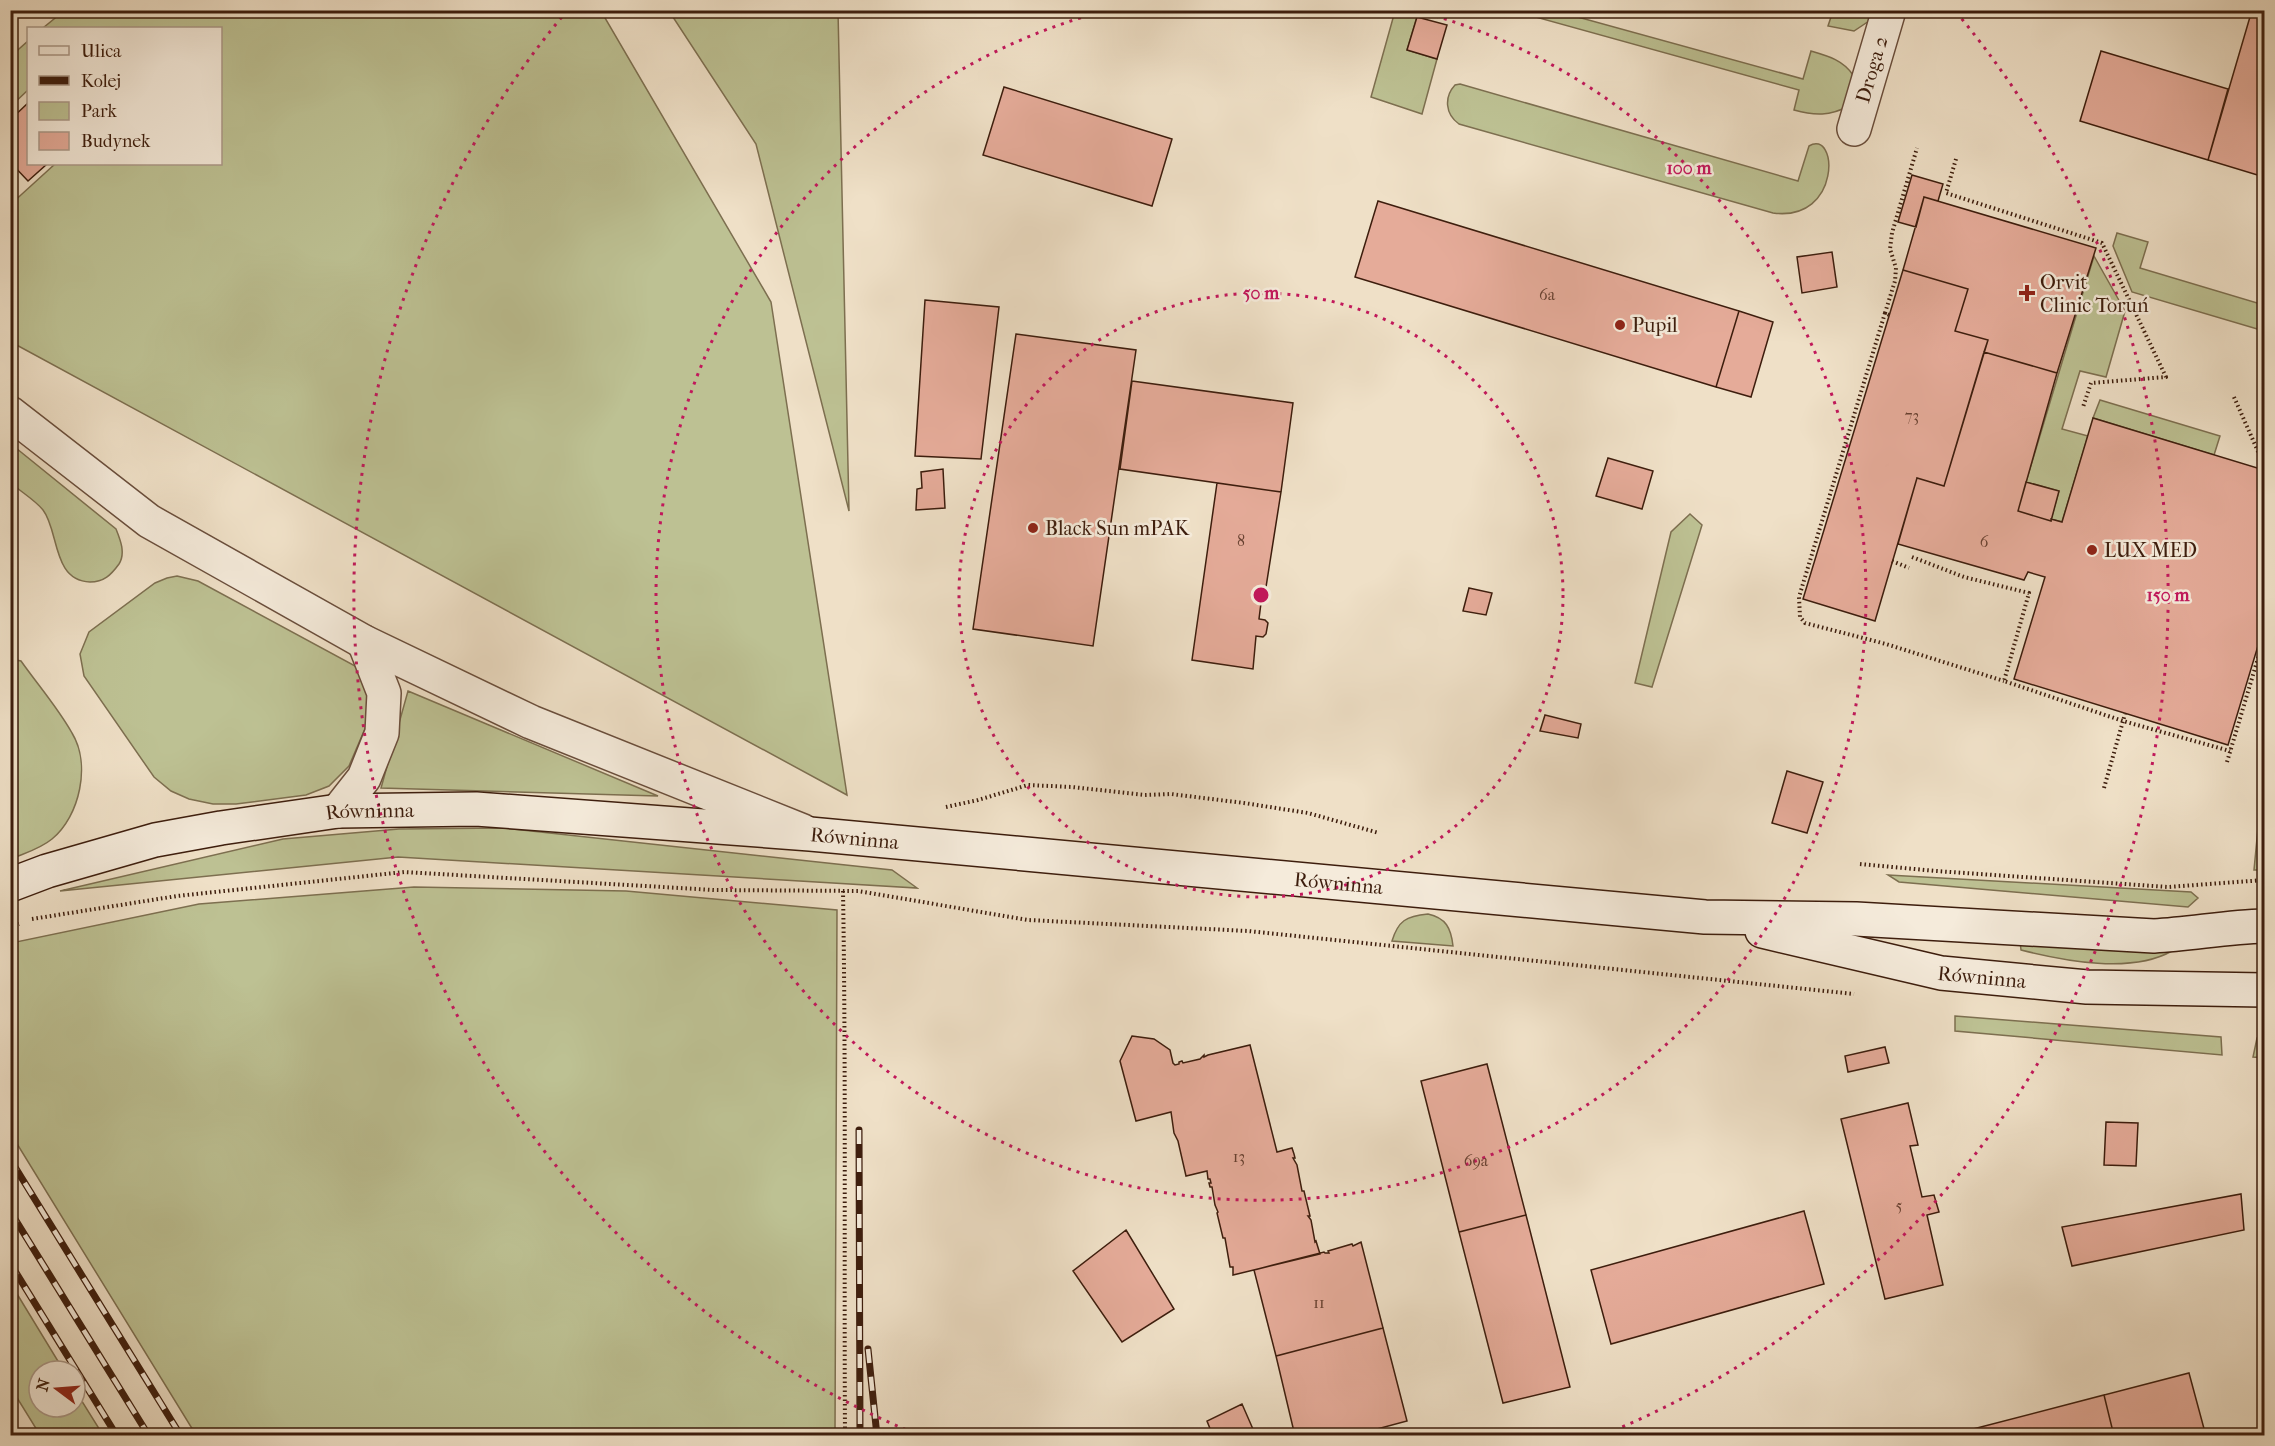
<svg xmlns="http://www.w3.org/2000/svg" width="2275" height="1446" font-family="'IM FELL French Canon',serif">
<rect width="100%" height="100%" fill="#efe0c7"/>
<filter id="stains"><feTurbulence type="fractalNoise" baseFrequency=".00333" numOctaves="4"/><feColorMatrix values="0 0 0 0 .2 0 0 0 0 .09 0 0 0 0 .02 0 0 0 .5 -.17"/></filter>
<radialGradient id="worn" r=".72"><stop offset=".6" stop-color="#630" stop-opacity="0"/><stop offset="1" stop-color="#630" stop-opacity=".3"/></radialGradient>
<path fill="#bdc193" stroke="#7d6f50" stroke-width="1.5" d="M65,10l536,1 170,291 76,493 -836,-453v-138l44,-40h165v-136h-177z
M669,11h169l11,500 -93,-367z
M1395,11h12v2l10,4 -10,33 30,9 -15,55 -51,-17z
M1514,11h42l247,68 8,-28c17,5 32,9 42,24l-4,31c-19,10 -34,10 -55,4l5,-20z
M1833,11h44l-5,8 -18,12 -26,-5z
M28,41v49l-17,16v-50z
M1460,84l338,97 11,-35c29,-18 33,76 -36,67l-314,-89c-14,-10 -15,-27 -4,-39z
M2117,233l31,9 -8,26 124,37v26l-132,-39 -19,-46z
M2094,256l31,55 -19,66 -26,-6 -18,58 26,7 -26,86 -11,-3 8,-28 -33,-9z
M2100,400l120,36 -6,19 -121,-37z
M11,444l105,85c4,10 10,24 3,35 -8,11 -15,18 -29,18 -38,-1 -31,-52 -47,-72 -8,-10 -22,-18 -32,-27z
M1690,514l12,11 -50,162 -17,-4 36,-151z
M177,576l21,5 159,86 12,31 -2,26 -18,42 -20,20 -23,9 -70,9h-23l-24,-5 -18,-8 -17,-14 -70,-101 -4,-22 9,-22 66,-49 12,-5z
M11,659l10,2c17,24 37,47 51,72 19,31 8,83 -20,106 -12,10 -27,14 -41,20z
M408,691l250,105 -277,-8z
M2264,792v78h-10l6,-63z
M504,828l388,42 25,18 -519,-31 -338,34 223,-52 116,-10z
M1888,875l303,17 7,6 -10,9 -289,-25z
M414,887l212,4 211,19 -2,525h-639l-185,-301v-191l188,-39z
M1428,914c18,4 23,14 25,32l-61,-5c6,-20 14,-25 36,-27z
M2020,941l152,10c-41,23 -107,10 -151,-1z
M1955,1016l266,21 1,18 -267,-24z
M2257,1038l7,1v19l-11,-1z
M11,1284l53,87h-25v36h36v-17l28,45h-63l-29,-47z"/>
<path fill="#e5ab99" stroke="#3d1d0d" stroke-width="1.5" d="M2252,10h12v167l-56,-17z
M1417,17l30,8 -10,34 -30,-9z
M2101,51l127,38 -20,71 -128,-39z
M1004,87l168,52 -20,67 -169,-51z
M28,103v61h19l-19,17 -18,-19v-42z
M1912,175l31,9 -5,17 -14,-4 -8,30 -18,-5z
M1924,197l172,51 -39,125 -73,-21 4,-12 -33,-9 13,-42 -65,-19z
M1378,201l361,110 -23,76 -361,-110z
M1832,252l5,35 -35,6 -5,-36z
M1903,270l65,19 -13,42 33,9 -44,146 -27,-8 -42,143 -72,-22z
M925,300l74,7 -18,152 -66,-3z
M1739,311l34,11 -22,75 -35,-10z
M1016,334l120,16 -43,296 -120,-17z
M1984,352l73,21 -39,138 33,10v-2l11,3 31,-104 171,52v156l-36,119 -214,-66 31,-102 -17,-5 -4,8 -126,-36 19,-66 27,8z
M1132,381l161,22 -12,89 -161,-23z
M1608,458l45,13 -11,38 -46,-13z
M943,469l2,39 -29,2 1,-21 5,-1 -1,-16z
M2026,482l33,9 -8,30 -33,-10z
M1217,483l64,9 -15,95h-3l-4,32 6,1 3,3 -2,11 -3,3 -7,-1 -3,33 -61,-9z
M1469,588l23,5 -6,22 -23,-4z
M1545,715l36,9 -3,14 -38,-7z
M1787,771l36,11 -16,51 -35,-10z
M1132,1036l22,3 16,11 3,13 2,2 4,-1v-2l3,-1 1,2 17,-4 4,-4v2l4,-2 42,-10 27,107 15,-4 2,6 1,4h-2l4,7 5,26h2l6,25h-2l3,4 4,22 1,-1 4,13 -87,21v-8h-3l-5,-29h-2l-6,-25 1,-1 -3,-7 -3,-18h-2l-1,-4h2l-1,-4h-2l-1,-8 -21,5 -8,-35 -4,-8 -3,-21 -35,9 -16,-60z
M1885,1047l4,16 -41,9 -3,-16z
M1487,1064l39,151 -67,17 -38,-151z
M1908,1103l10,42 -8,1 12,51 12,-2 5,17 -12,3 16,70 -58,14 -44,-180z
M2106,1122l32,1 -2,43 -32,-1z
M2241,1194l3,36 -172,36 -10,-39z
M1804,1211l20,73 -213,60 -20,-74z
M1526,1215l44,172 -67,16 -44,-171z
M1126,1230l48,79 -52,33 -49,-71z
M1361,1242l22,86 -107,28 -22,-86 70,-18 1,1h4l-1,-2 24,-7 1,2z
M1383,1328l24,93 -56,15h-56l-19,-80z
M2189,1373l17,63h-92l-10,-41z
M2104,1395l10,41h-168z
M1242,1404l14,32h-43l-6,-15z"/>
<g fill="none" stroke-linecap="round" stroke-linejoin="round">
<g stroke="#6a4e3c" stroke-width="36">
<g id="street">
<path id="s1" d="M1854,129l35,-119"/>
<path d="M10,413l139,108 215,121 167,80 272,109"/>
<path d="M338,811l26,-33 18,-45 2,-40 -20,-51"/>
</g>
</g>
<g stroke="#3d1d0d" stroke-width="36">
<g id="secondary">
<path id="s2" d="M10,885l37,-14 108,-31 66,-12 117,-17 138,-2 334,25 895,83 151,2 298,17c37,-2 73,-9 110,-10"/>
<path id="s3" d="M1762,931l179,42 146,14 177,3"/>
</g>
</g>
<path stroke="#3d1d0d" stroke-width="4" stroke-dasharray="1.5 3" stroke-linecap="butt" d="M1956,159l-10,34 156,50 64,134 -75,6 -8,24
M1885,313l10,-32 1,-13 -6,-19 2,-16 25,-85
M1889,315l-4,-2 -86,284 1,20 5,6 81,21 118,37
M2234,397l26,59 4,1
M1912,557l52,20 65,16 -25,88 119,40 107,30
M1892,561l17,7
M2263,734l1,-1
M2227,762l37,-124
M2104,788l21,-74
M946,807l32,-7 50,-15 44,2 73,8 26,-1 73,9 64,10 71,20
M1860,864l76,7 232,16 96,-7
M843,891c3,181 1,363 2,545
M32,919l145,-23 227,-24 310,18 144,1 170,29 220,11 606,63
M10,927l9,-3"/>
<use href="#street" stroke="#f5ebdb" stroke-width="33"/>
<use href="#secondary" stroke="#f5ebdb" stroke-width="33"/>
<g stroke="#3d1d0d" stroke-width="7">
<path id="rail" d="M859,1130l1,306
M10,1159l171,277
M10,1211l139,225
M10,1263l107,173
M868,1349l9,87"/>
</g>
<use href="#rail" stroke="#f5ebdb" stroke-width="4.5" stroke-dasharray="14" stroke-linecap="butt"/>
</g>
<g fill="none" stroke="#c2185b" stroke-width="3" stroke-dasharray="3 6">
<circle cx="1261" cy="595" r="302"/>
<path d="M1418 11A605 605 0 1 1 1104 11"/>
<path d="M914 1433A907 907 0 0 1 566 12M1956 12A907 907 0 0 1 1608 1433"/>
</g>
<g fill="#8f2418" stroke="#f5ebdb" stroke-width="2">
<path d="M2024 284h6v6h6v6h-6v6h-6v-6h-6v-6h6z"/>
<circle cx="1620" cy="325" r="6"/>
<circle cx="1033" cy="528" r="6"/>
<circle cx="2092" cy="550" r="6"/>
</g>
<g text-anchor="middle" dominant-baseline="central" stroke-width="5" stroke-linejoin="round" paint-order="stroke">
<g font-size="16" fill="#674030">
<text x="1547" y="294">6a</text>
<text x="1912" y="415">73</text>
<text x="1241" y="540">8</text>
<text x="1984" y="541">6</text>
<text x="1239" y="1156">13</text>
<text x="1476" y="1160">69a</text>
<text x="1899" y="1205">5</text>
<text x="1319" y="1302">11</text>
</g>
<g font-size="20" fill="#3d1d0d" stroke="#f5ebdb">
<text stroke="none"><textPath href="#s1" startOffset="62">Droga 2</textPath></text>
<text stroke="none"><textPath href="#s2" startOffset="369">Równinna</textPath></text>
<text stroke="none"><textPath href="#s2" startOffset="855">Równinna</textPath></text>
<text stroke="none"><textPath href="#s2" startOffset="1341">Równinna</textPath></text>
<text stroke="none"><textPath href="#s3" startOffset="225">Równinna</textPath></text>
</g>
<g font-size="20" fill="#3d1d0d" stroke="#f5ebdb" text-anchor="start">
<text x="2040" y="282">Orvit<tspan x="2040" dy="23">Clinic Toruń</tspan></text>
<text x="1632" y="325">Pupil</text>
<text x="1045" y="528">Black Sun mPAK</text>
<text x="2104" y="550">LUX MED</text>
</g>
</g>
<circle cx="1261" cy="595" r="9" fill="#c2185b" stroke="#f5ebdb" stroke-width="3"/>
<g font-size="18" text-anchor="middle" font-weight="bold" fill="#c2185b" stroke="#f5ebdb" stroke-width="5" stroke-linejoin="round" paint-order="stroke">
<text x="1689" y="174">100 m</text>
<text x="1261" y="299">50 m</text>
<text x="2168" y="601">150 m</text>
</g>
<rect width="2275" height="1446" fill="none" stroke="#efe0c7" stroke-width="36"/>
<rect x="12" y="12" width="2251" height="1422" fill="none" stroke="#3d1d0d" stroke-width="3"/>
<rect x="18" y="18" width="2239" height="1410" fill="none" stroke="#3d1d0d" stroke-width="1.5"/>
<rect x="27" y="27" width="195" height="138" fill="#f5ebdb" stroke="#ab9989" stroke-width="1.5"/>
<rect x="39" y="46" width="30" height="9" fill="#f5ebdb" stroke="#ab9989" stroke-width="1.5"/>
<text x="81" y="57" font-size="18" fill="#3d1d0d">Ulica</text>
<rect x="39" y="76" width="30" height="9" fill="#3d1d0d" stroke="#ab9989" stroke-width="1.5"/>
<text x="81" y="87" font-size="18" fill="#3d1d0d">Kolej</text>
<rect x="39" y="102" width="30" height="18" fill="#bdc193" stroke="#ab9989" stroke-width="1.5"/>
<text x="81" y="117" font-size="18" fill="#3d1d0d">Park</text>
<rect x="39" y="132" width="30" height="18" fill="#e5ab99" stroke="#ab9989" stroke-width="1.5"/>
<text x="81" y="147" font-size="18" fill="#3d1d0d">Budynek</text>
<g transform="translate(57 1389) rotate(286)"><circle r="28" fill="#f5ebdb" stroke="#ab9989" stroke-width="1.5"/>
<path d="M0-4.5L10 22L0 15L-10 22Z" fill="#8f2418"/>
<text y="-9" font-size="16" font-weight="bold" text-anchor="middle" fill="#3d1d0d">N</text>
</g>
<rect width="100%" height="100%" filter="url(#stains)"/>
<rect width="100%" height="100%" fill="url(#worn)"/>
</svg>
